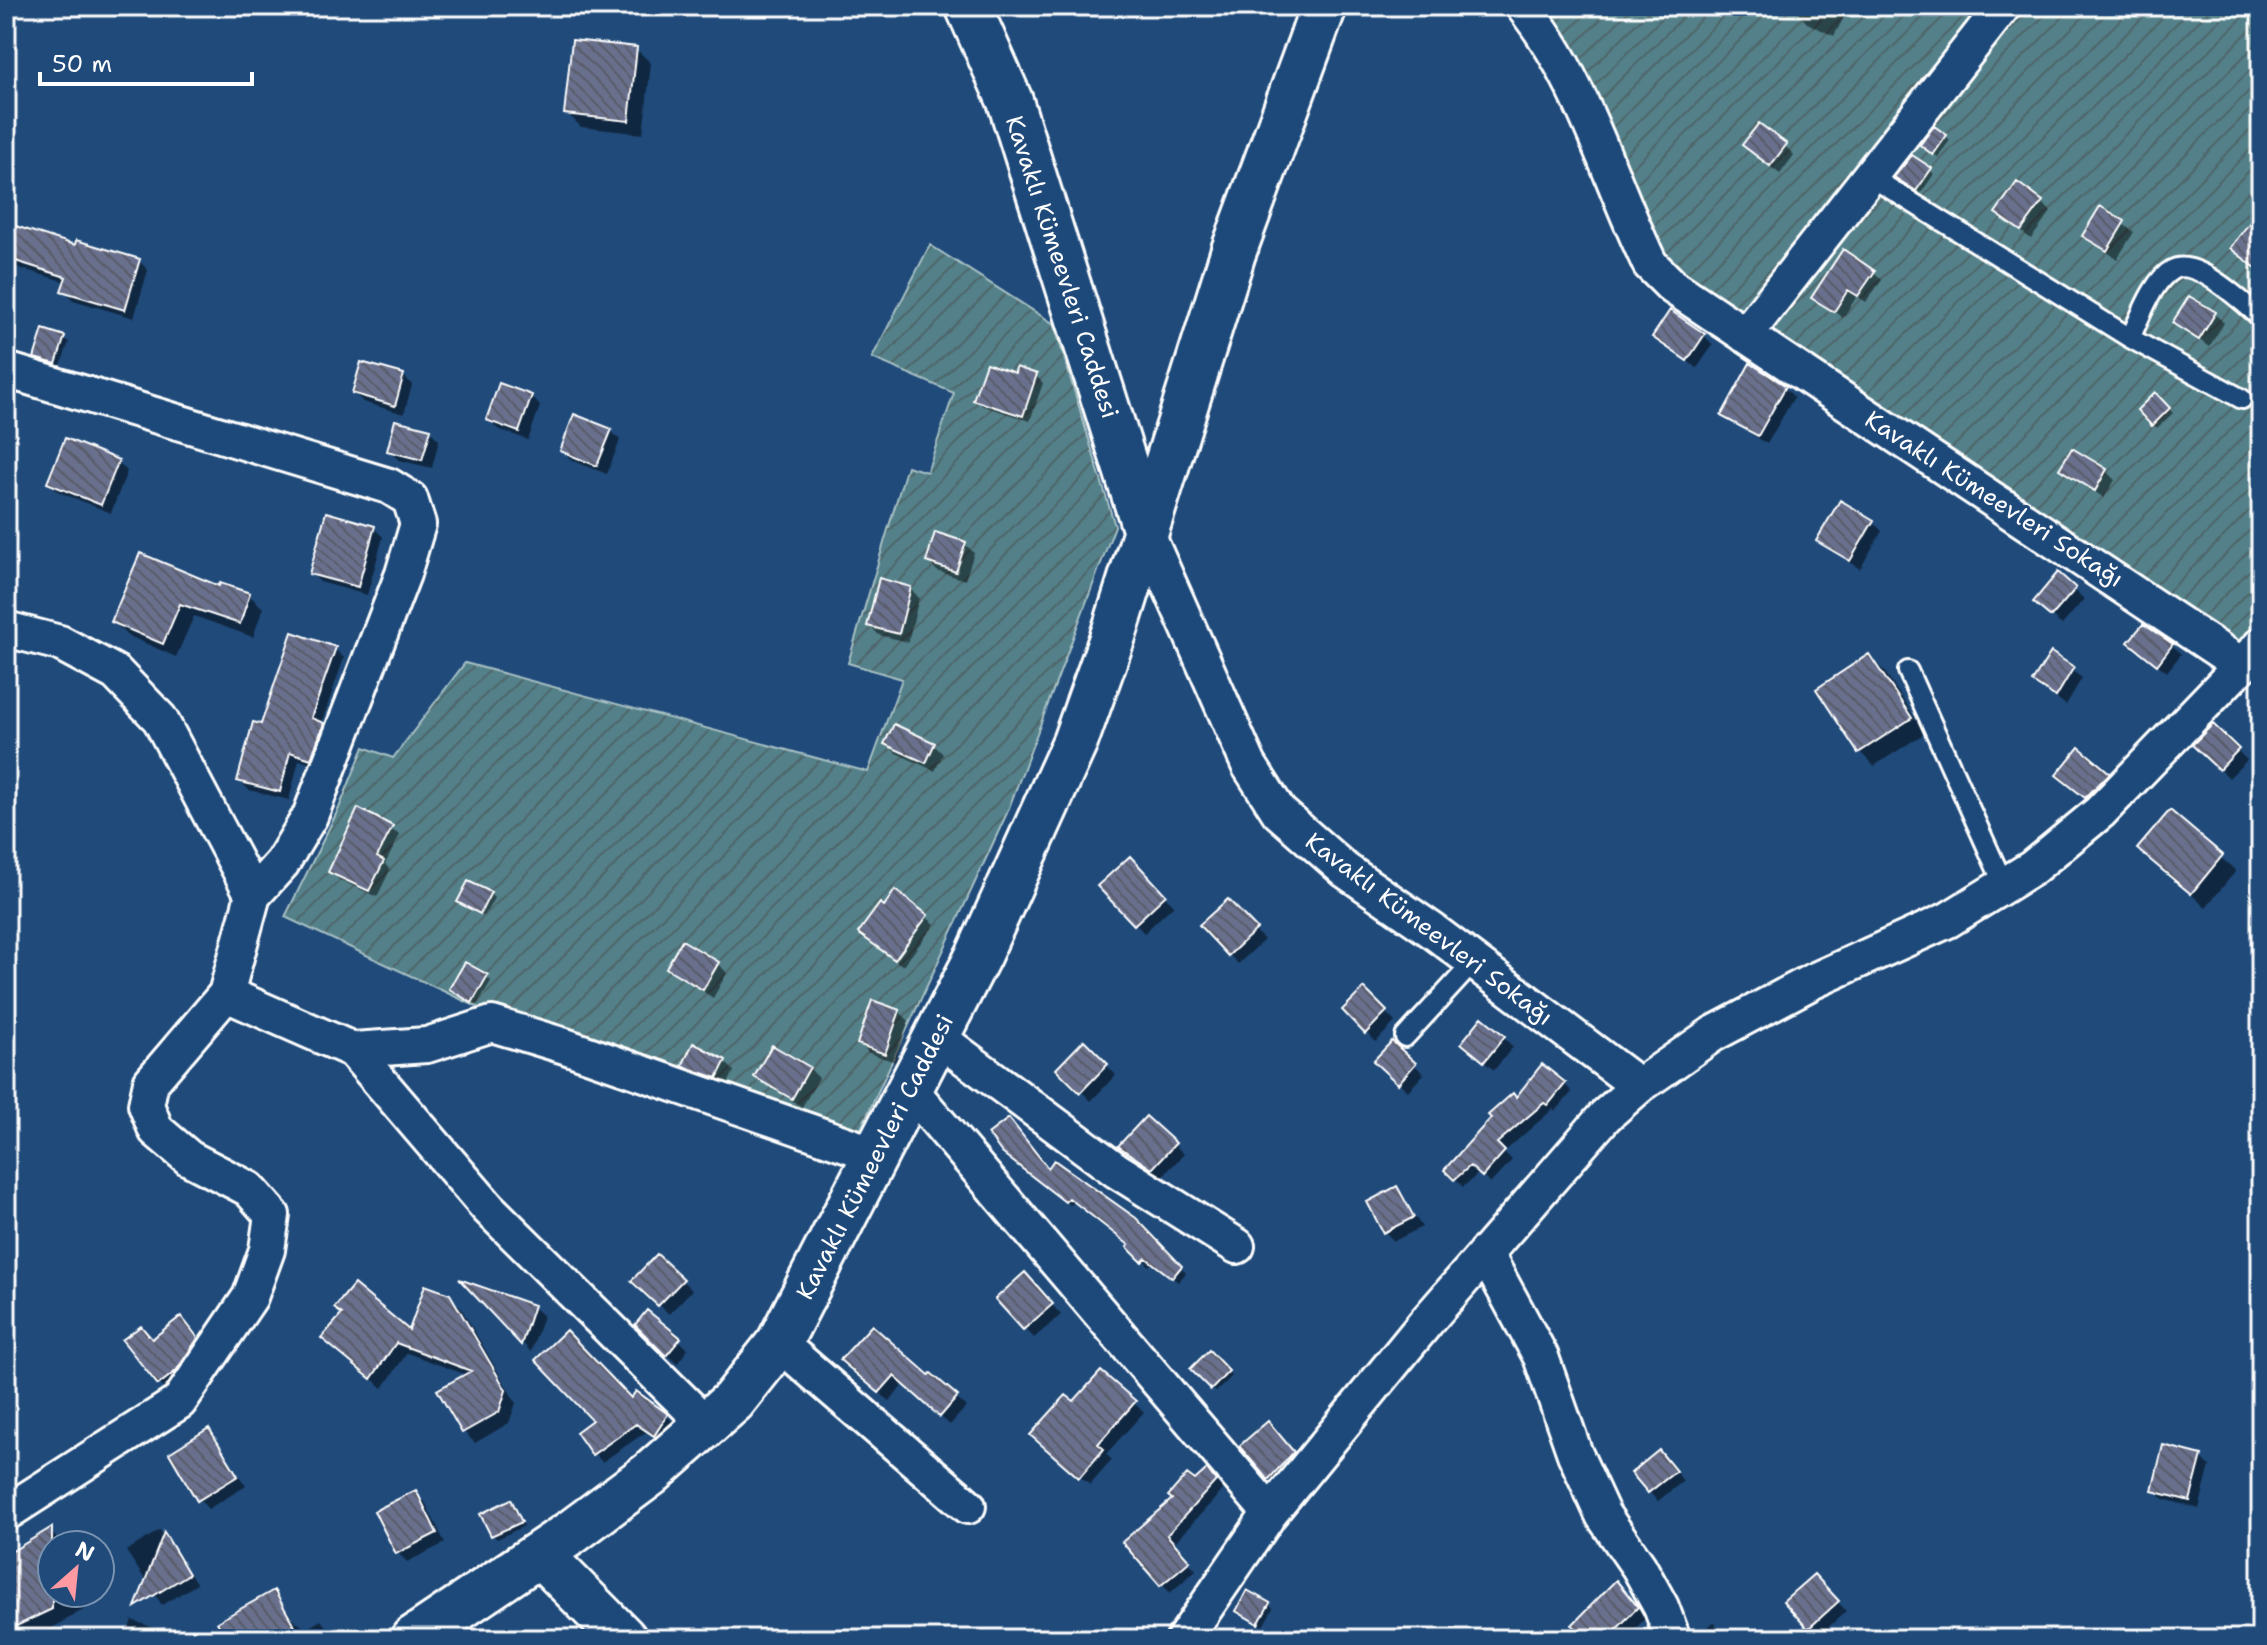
<svg xmlns="http://www.w3.org/2000/svg" width="2267" height="1645" font-family="'Shantell Sans',sans-serif">
<defs>
<pattern id="garden-furrows" width="10" height="10" patternUnits="userSpaceOnUse" patternTransform="scale(2)"><rect width="10" height="10" fill="#528089"/><path d="M-1 1l2-2M0 10L10 0M9 11l2-2" fill="none" stroke="#4f666a"/></pattern>
<pattern id="building-back-hatch" width="6" height="6" patternUnits="userSpaceOnUse" patternTransform="scale(2)"><rect width="6" height="6" fill="#69708d"/><path d="M-1 5l2 2M0 0l6 6M5-1l2 2" fill="none" stroke="#595c69"/></pattern>
</defs>
<rect width="100%" height="100%" fill="#1f4a7a"/>
<filter id="ink" filterUnits="userSpaceOnUse"><feTurbulence type="fractalNoise" baseFrequency=".0125" numOctaves="2"/><feDisplacementMap in="SourceGraphic" scale="16" xChannelSelector="R" yChannelSelector="G"/><feConvolveMatrix kernelMatrix="1 2 1 2 8 2 1 2 1" color-interpolation-filters="sRGB"/></filter>
<g filter="url(#ink)">
<path fill="url(#garden-furrows)" stroke="#a8c0c4" stroke-width="2" d="M1539,6h722v621l-22,22 -575,-388z
M930,245l124,79 61,202 -108,287 -150,324 -369,-125 -203,-95 54,-109 25,-61 29,11 72,-95 403,109 34,-93 -54,-16 59,-197 20,6 27,-79 -82,-35z"/>
<path fill="#0007" d="M1801,6h49l-16,30 -27,-13 -9,-10z
M636,49l15,14 -8,71 -62,-7 -14,-14z
M1946,136l4,4 -12,17 -12,-8z
M1785,146l9,9 -14,19 -26,-20z
M1930,170l4,4 -13,19 -20,-12z
M2042,202l9,10 -20,27 -33,-26z
M2101,209l33,23 -17,27 -32,-23z
M6,225l70,22 63,14 9,9 -14,48 -61,-18 -9,-10 2,-8 -60,-18z
M1874,272l8,8 -16,22 -9,-6 -14,22 -29,-21z
M2215,314l9,9 -15,24 -34,-25z
M44,331l25,11 -9,25 -24,-10z
M1704,335l9,10 -16,23 -42,-31z
M403,375l9,10 -8,29 -41,-12 -9,-9z
M1016,375l20,1 7,7 -13,38 -47,-15 -7,-7z
M1784,387l10,10 -27,47 -44,-29z
M2155,395l18,18 -16,15 -17,-18z
M531,396l9,10 -12,34 -30,-11 -10,-10z
M430,431l9,9 -7,28 -33,-8 -10,-9z
M611,431l9,9 -13,34 -36,-14 -9,-10z
M118,462l9,9 -16,42 -52,-21 -10,-9z
M2062,469l44,2 9,9 -11,18z
M1872,521l10,10 -22,38 -42,-28z
M374,528l9,9 -16,58 -47,-13 -9,-9z
M965,544l9,9 -9,27 -28,-9 -9,-10z
M2058,575l26,24 -22,26 -17,-14z
M910,588l9,10 -11,44 -29,-7 -10,-10z
M220,589l29,6 14,13 -10,29 -59,-21 -18,41 -49,-22 -14,-13z
M2172,645l9,9 -14,18 -27,-21z
M335,649l9,9 -23,66 12,10 -13,33 -21,-7 -10,40 -40,-10 -10,-10 24,-54z
M2051,655l31,23 -16,27 -31,-23z
M1869,656l15,15 41,62 -51,33 -14,-14z
M2213,727l34,33 -18,18 -34,-33z
M887,744l47,1 9,9 -8,17 -39,-18z
M2109,774l9,9 -22,23 -28,-22z
M359,811l41,24 -15,29 5,6 -13,27 -39,-18 -7,-8z
M2170,812l66,59 -30,36 -52,-44z
M1129,859l45,46 -30,28 -44,-47z
M896,893l39,31 -32,42 -35,-26z
M490,894l4,4 -10,18 -24,-14z
M1227,902l37,38 -26,24 -36,-39z
M718,963l9,10 -14,25 -45,-30z
M487,977l4,4 -14,24 -21,-12z
M1364,991l31,31 -19,20 -32,-32z
M899,1011l10,10 -14,41 -26,-9 -10,-10z
M1504,1038l9,9 -19,23 -21,-17z
M1084,1043l32,32 -25,26 -32,-32z
M1392,1043l32,31 -16,17 -32,-30z
M725,1062l9,9 -7,15 -33,-11 -10,-10z
M809,1068l10,10 -17,29 -46,-30z
M1565,1084l7,8 -16,19 -3,-2 -49,43 8,8 -21,23 -12,-10 -16,14 -16,-17z
M1147,1119l37,35 -22,23 -41,-31z
M1010,1158l39,13 86,48 51,54 -8,9 -25,-20 -4,4 -18,-21 -55,-43 -6,3z
M1396,1188l26,39 -28,14 -9,-9z
M657,1257l35,33 -23,24 -35,-33z
M466,1284l67,23 10,9 -12,36z
M1034,1284l27,31 -27,23 -36,-39z
M449,1296l12,12 55,95 -7,20 -34,20 -11,-11 -24,-41 27,-16 -60,-22 -24,35 -48,-39 9,-34 66,18z
M637,1325l42,15 9,9 -11,15z
M190,1328l16,20 -37,45 -9,-9 -7,-43z
M1209,1353l23,23 -16,16 -23,-23z
M852,1369l77,9 2,-3 35,32 -16,18 -46,-41 -15,17z
M1101,1374l43,38 -38,42 6,6 -22,25 -48,-41z
M631,1401l36,15 8,8 -12,19 -17,-11 -44,30 -8,-9z
M208,1431l38,55 -38,23 -9,-10z
M1277,1433l25,29 -24,25 -9,-9z
M2201,1457l9,9 -11,43 -35,-10 -10,-9z
M1668,1462l15,19 -25,20 -9,-9z
M1215,1480l8,10 -50,54 23,26 -26,23 -45,-51 70,-59z
M415,1493l10,9 20,41 -38,19 -10,-10z
M510,1501l14,25 -27,13 -4,-4z
M160,1530l37,54 -35,21 -36,-54z
M50,1531l13,14h-11v48h40l5,9 -52,30 -2,-2 -17,9h-20v-82z
M1823,1585l23,26 -28,26 -9,-10z
M274,1592l20,28 12,9 15,-9 15,19h-107z
M1625,1592l21,26 -21,21h-36z
M1269,1604l4,4 -10,18 -25,-15z
M132,1620l52,19h-59z
M1713,1622l16,17h-35v-1z"/>
<path fill="url(#building-back-hatch)" stroke="#fff" stroke-width="2" d="M572,40l65,7 -8,74 -65,-7z
M1759,123l28,21 -17,22 -28,-21z
M1934,126l13,9 -14,20 -13,-10z
M1912,155l20,13 -16,23 -22,-14z
M2017,182l26,19 -22,30 -26,-18z
M2100,206l25,15 -18,30 -25,-15z
M2261,208v64l-31,-24z
M6,223l69,22 1,-5 64,19 -15,51 -64,-19 5,-14 -60,-19z
M1843,249l32,22 -17,25 -10,-6 -14,22 -23,-14z
M2189,296l27,16 -17,28 -27,-17z
M1670,310l35,24 -18,27 -35,-24z
M43,329l22,7 -9,28 -22,-6z
M361,362l43,12 -9,32 -43,-13z
M986,363l29,10 1,-6 21,7 -14,42 -50,-16z
M1750,363l36,23 -28,50 -37,-20z
M499,383l33,12 -13,37 -33,-12z
M2155,392l15,16 -18,18 -15,-16z
M574,414l38,15 -15,37 -37,-15z
M395,420l36,9 -9,31 -35,-9z
M65,438l54,22 -18,45 -54,-22z
M2072,448l35,21 -12,22 -36,-22z
M1840,500l34,20 -24,41 -34,-20z
M326,512l49,14 -17,61 -49,-13z
M935,532l31,10 -10,30 -30,-10z
M140,553l79,33 1,-3 30,10 -10,31 -60,-20 -17,40 -52,-22z
M2058,572l18,16 -25,29 -18,-15z
M879,578l32,9 -12,47 -32,-8z
M2143,624l30,20 -16,21 -29,-23z
M292,632l44,15 -25,71 13,5 -13,36 -21,-7 -10,40 -43,-11 16,-59 8,2z
M2051,652l23,15 -18,30 -24,-15z
M1869,654l43,64 -54,35 -42,-64z
M894,724l41,19 -9,20 -42,-19z
M2213,724l26,25 -20,21 -27,-25z
M2079,747l31,26 -25,25 -29,-23z
M358,808l35,18 -16,31 7,4 -15,30 -41,-19z
M2170,810l53,45 -32,39 -54,-45z
M1130,856l36,39 -32,30 -37,-39z
M468,881l23,11 -11,22 -23,-12z
M895,890l33,25 -33,45 -37,-27 22,-30 4,3z
M1228,899l29,30 -29,27 -29,-31z
M682,940l37,22 -16,28 -37,-22z
M465,962l23,13 -16,28 -23,-14z
M1364,988l23,23 -22,23 -23,-24z
M872,1000l28,10 -15,44 -28,-10z
M1482,1017l23,19 -21,26 -23,-19z
M1084,1040l24,24 -28,29 -24,-24z
M1392,1041l24,22 -18,21 -25,-23z
M693,1043l33,17 -9,18 -35,-12z
M772,1045l38,22 -18,32 -38,-22z
M1542,1064l24,19 -18,22 -4,-2 -47,40 8,8 -23,26 -12,-11 -16,14 -10,-10 47,-52 -3,-3 25,-22 3,4z
M1146,1116l30,27 -24,26 -34,-23z
M1009,1118l39,50 6,-8 82,58 46,48 -10,12 -26,-20 -4,4 -15,-15 2,-2 -60,-47 -4,4 -63,-49 -14,-19z
M1397,1186l17,31 -31,16 -16,-31z
M657,1254l27,25 -26,27 -27,-25z
M1025,1272l28,32 -30,26 -28,-31z
M459,1279l75,26 -13,40z
M354,1284l55,46 16,-45 25,9 56,96 -7,22 -37,21 -25,-43 34,-19 -75,-28 -25,36 -50,-41 21,-24 -8,-6z
M647,1310l34,28 -15,18 -31,-31z
M181,1316l17,22 -22,33 -18,14 -36,-45 19,-14 11,13z
M872,1325l57,50 2,-2 27,23 -18,21 -46,-41 -15,17 -39,-33z
M566,1330l65,68 5,-7 32,23 -14,22 -18,-12 -44,31 -16,-23 16,-12 -57,-60z
M1209,1350l20,21 -18,19 -21,-21z
M1101,1371l35,30 -38,43 6,5 -25,29 -49,-43 36,-40 8,6z
M1268,1421l26,31 -26,28 -29,-34z
M209,1428l29,48 -41,25 -28,-48z
M2163,1445l39,10 -12,46 -38,-10z
M1659,1450l17,21 -28,22 -17,-20z
M1207,1469l9,12 -49,54 23,26 -30,25 -38,-44 50,-43 -4,-3 19,-22 8,6z
M416,1490l21,43 -41,21 -22,-43z
M511,1499l11,23 -31,14 -11,-22z
M52,1527v82l-46,22v-76z
M164,1532l25,42 -54,33z
M1814,1574l25,27 -31,28 -25,-28z
M1616,1580l22,27 -31,32h-20l-15,-14z
M274,1590l28,49h-75l-10,-17z
M1247,1590l23,13 -12,21 -22,-13z"/>
<g fill="none" stroke-linecap="round" stroke-linejoin="round">
<g stroke="#fff" stroke-width="24">
<path id="lane" d="M1868,175l262,163 112,61
M2130,338c10,-19 22,-57 42,-68 23,-14 73,34 89,48
M1908,671l97,216
M1405,1037l69,-75"/>
</g>
<g stroke="#fff" stroke-width="40">
<path id="street" d="M1523,6c60,74 86,173 127,258l22,22 569,379
M1745,335l258,-329
M6,370l383,116 21,13 8,25 -15,50 -93,242 -28,47 -29,32 -27,99 -75,88 -5,23 10,25 33,28 60,31 23,26 -5,35 -17,47 -71,105 -173,111
M1146,532l103,233 30,47 66,58 88,61 206,155
M6,629l54,14 56,30 44,46 93,176
M226,994l127,56 135,158 219,217
M937,1037l179,133 121,76
M353,1050l74,-5 65,-21 73,22 312,109
M910,1089l360,424
M1485,1253l56,104 34,97 28,61 36,52 22,40 12,32
M779,1343l189,163
M1184,1639l86,-126 157,-192 178,-205 34,-30 74,-52 98,-52 137,-62 84,-52 68,-56 161,-167"/>
</g>
<g stroke="#fff" stroke-width="50">
<path id="secondary" d="M968,6l42,95 136,431
M540,1554l84,85
M413,1639l159,-107 78,-58 83,-73 46,-58 200,-389 96,-212 39,-109 119,-380 91,-247"/>
</g>
<use href="#lane" stroke="#1f4a7a" stroke-width="18"/>
<use href="#street" stroke="#1f4a7a" stroke-width="34"/>
<use href="#secondary" stroke="#1f4a7a" stroke-width="44"/>
</g>
</g>
<g text-anchor="middle" dominant-baseline="central" stroke-width="6" stroke-linejoin="round" paint-order="stroke">
<g font-size="24" fill="#fff" stroke="#1f4a7a">
<text transform="translate(1062 267) rotate(72)">Kavaklı Kümeevleri Caddesi</text>
<text transform="translate(1994 499) rotate(33)">Kavaklı Kümeevleri Sokağı</text>
<text transform="translate(1429 929) rotate(37)">Kavaklı Kümeevleri Sokağı</text>
<text transform="translate(875 1157) rotate(-63)">Kavaklı Kümeevleri Caddesi</text>
</g>
</g>
<rect width="2267" height="1645" fill="none" stroke="#1f4a7a" stroke-width="32"/>
<rect x="16" y="16" width="2235" height="1613" fill="none" stroke="#fff" stroke-width="3" filter="url(#ink)"/>
<g transform="translate(76 1569) rotate(27)"><circle r="38" fill="#1f4a7a" stroke="#7992af" stroke-width="2"/>
<path d="M0-6L14 30L0 20L-14 30Z" fill="#ff9aa2"/>
<text y="-12" font-size="22" font-weight="bold" text-anchor="middle" fill="#ffffff">N</text>
</g>
<path d="M40 72v12h212v-12" fill="none" stroke="#ffffff" stroke-width="4"/>
<text x="52" y="72" font-size="24" fill="#ffffff" stroke="#1f4a7a" stroke-width="6" paint-order="stroke">50 m</text>
</svg>
